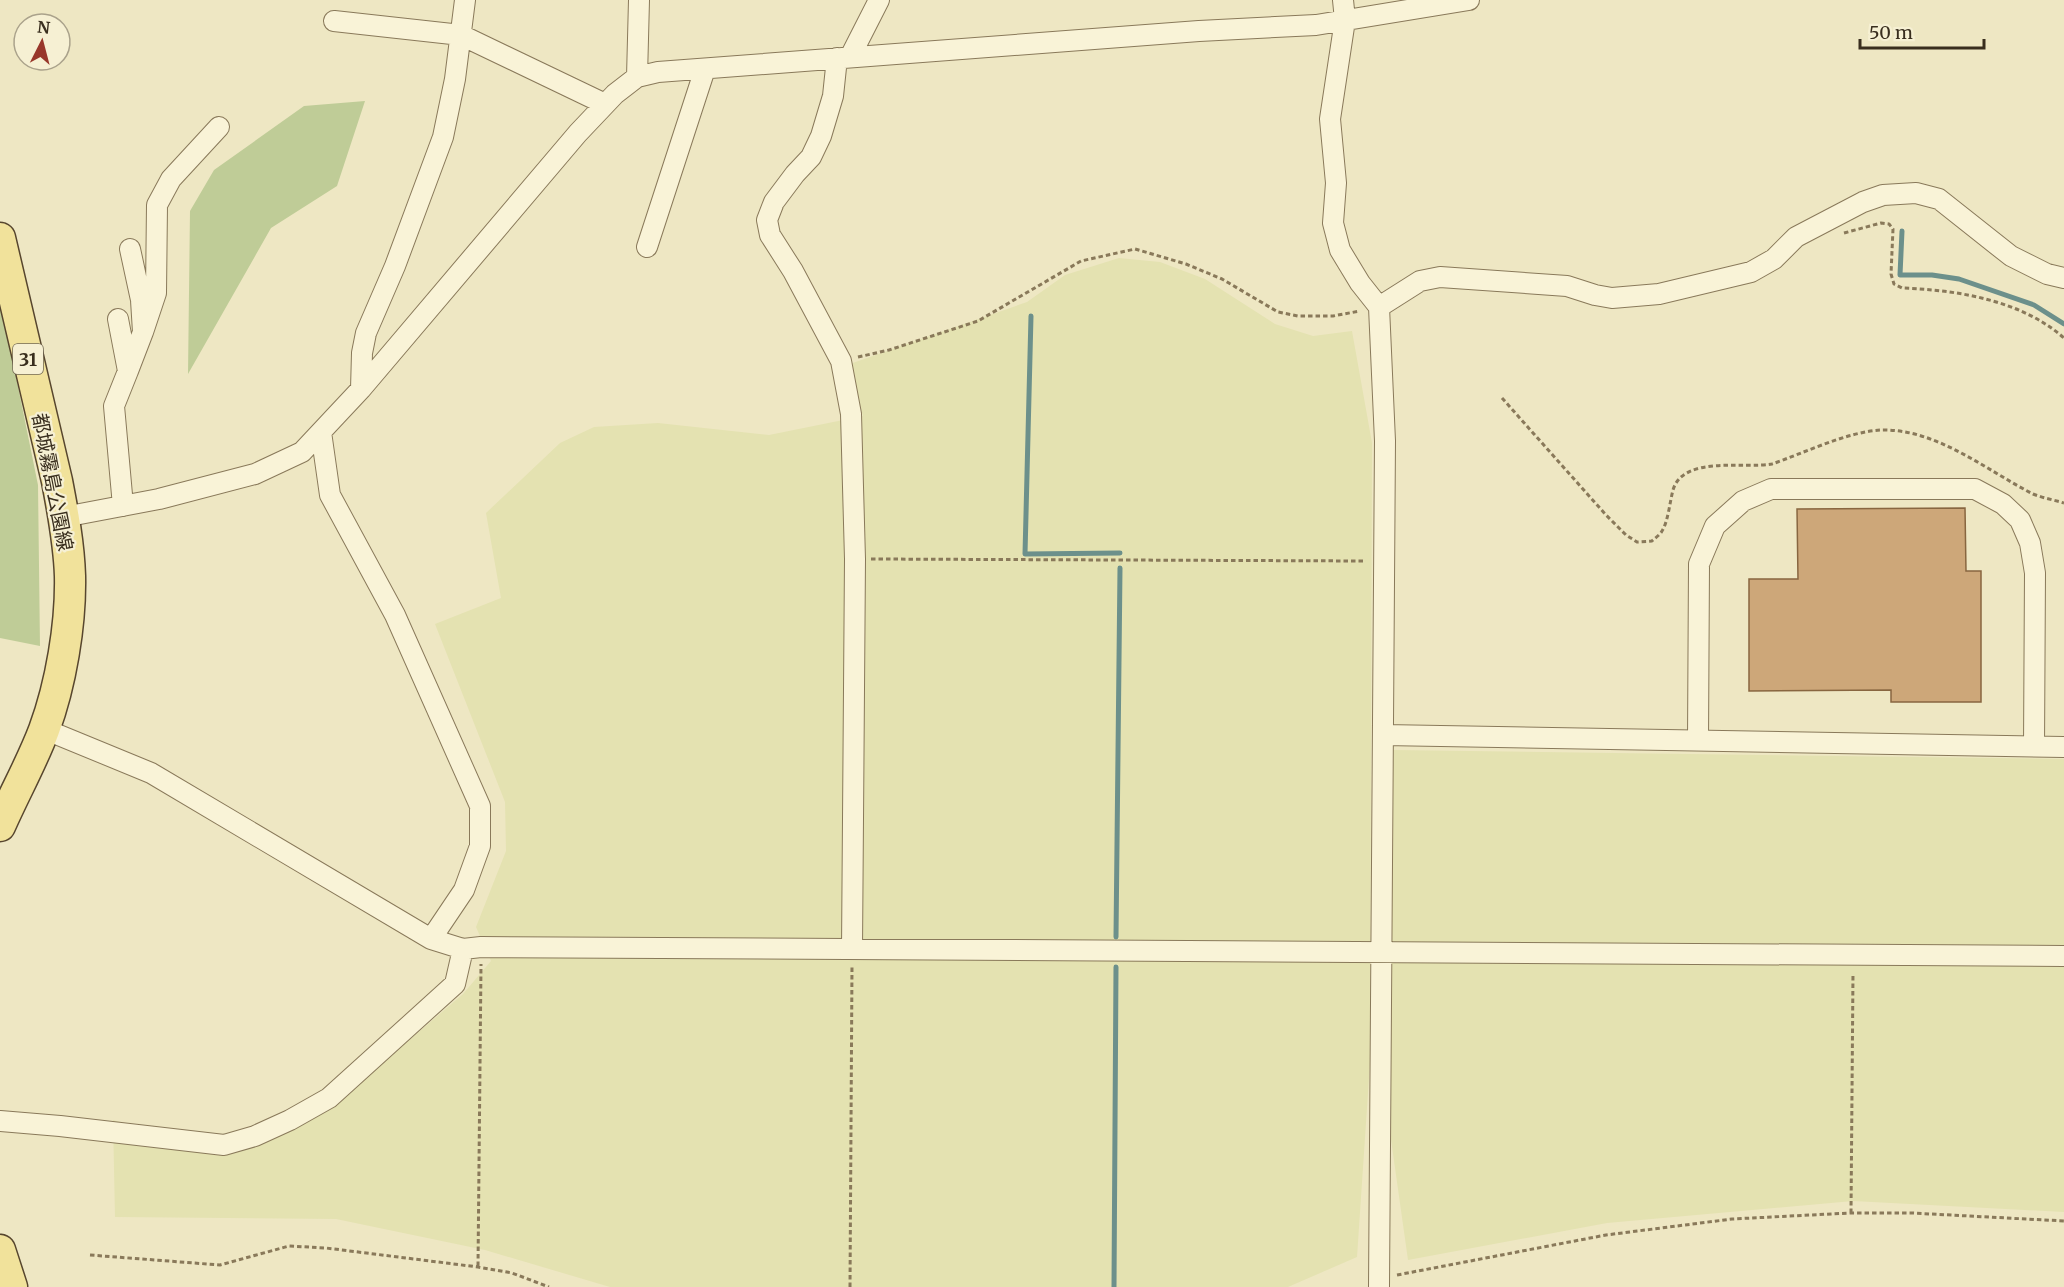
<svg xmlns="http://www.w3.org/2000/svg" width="2064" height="1287" font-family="Merriweather,'Noto Sans JP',serif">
<rect width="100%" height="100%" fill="#eee7c3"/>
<path fill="#e4e2b1" d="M1119,258l41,4 45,17 70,45 38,12 39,-5 20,112 -2,620 -13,194 -69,30h-678l-125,-37 -149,-31 -221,-2 -2,-97 115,30 103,-43 132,-113 28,-33 -15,-34 30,-76 -1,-49 -70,-178 66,-26 -15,-85 74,-70 34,-16 64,-4 111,12 94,-19 -16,-51 180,-63 38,-27z
M1392,750l672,9v453l-211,-11 -246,22 -199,37 -22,-156z"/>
<path fill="#bfcc97" d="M365,101l-28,85 -66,42 -83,146 2,-163 24,-41 90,-64z
M0,298l38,187 2,161 -40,-8z"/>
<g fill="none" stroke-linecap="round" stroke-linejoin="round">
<path stroke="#6c908b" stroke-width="5" d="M1902,231l-2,44h32l27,4 75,26 30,19
M1031,316l-6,238 95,-1
M1116,937l4,-369
M1114,1287l2,-320"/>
</g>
<path fill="#cda779" stroke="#886640" stroke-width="1.5" d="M1965,508l1,63h15v131h-90v-12l-142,1v-112h49l-1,-70z"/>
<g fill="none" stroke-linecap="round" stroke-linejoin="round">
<g stroke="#89795a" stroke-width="22">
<path id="street" d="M1343,0l2,20 -15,99 6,64 -3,40 7,27 20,33 19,24 6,134 -6,846
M334,21l127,14 144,69
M850,57l29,-57
M837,58l-4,38 -12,40 -10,21 -16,17 -21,28 -7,18 3,15 23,36 48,90 10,53 4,145 -3,390
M637,77l2,-77
M647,247l58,-178
M1379,307l41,-26 20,-4 127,9 28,9 17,3 47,-4 92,-22 23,-13 22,-22 67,-35 20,-7 33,-2 23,6 72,57 36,18 17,4
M118,319l10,52 -14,35 9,100
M143,332l13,-39 1,-88 14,-26 48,-52
M128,371l15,-39 -2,-32 -11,-51
M361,389l1,-36 4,-20 29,-67 48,-129 12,-58 10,-79
M321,432l9,63 65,120 85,191v40l-16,44 -33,49
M64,517l95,-18 96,-25 47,-22 59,-63 217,-256 37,-39 22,-17 21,-5 541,-41 117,-6 153,-25
M44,729l107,44 280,166 32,10 18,-2 1583,9
M1384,735l680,12
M1698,740l1,-176 16,-38 28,-25 28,-12h204l28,15 17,16 10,23 5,30 -1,173
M0,1121l60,5 164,19 31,-9 35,-16 39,-22 126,-114 8,-35"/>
</g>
<g stroke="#57462e" stroke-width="33">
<path id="primary" d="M0,238l57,243c6,31 12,63 13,95 1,48 -9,108 -26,154 -12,32 -30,64 -44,96
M0,1250l12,37"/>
</g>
<path stroke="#89795a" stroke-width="3" stroke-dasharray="4.5 3" stroke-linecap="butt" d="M1844,233l37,-10 8,1 4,5 -2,45 3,10 8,4c55,2 119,12 162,50
M858,357l31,-7 89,-29 103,-60 54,-12 51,15 36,15 56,33 20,4h35l27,-5
M1502,398l104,117 20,20 11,7 15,-1c3,-3 8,-6 10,-10 6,-9 8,-30 11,-41 10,-35 72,-21 99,-26 32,-11 77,-33 110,-34 55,-1 104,40 151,64 10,4 21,6 31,9
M871,559l495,2
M1851,1213l2,-240
M90,1255l130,10 69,-19 37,2 152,19 34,6 37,14
M478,1266l3,-302
M1397,1275l209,-40 126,-16 119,-6h61l152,8
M850,1287l2,-322"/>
<use href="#street" stroke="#f9f3d7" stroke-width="20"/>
<use href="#primary" stroke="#f1e29b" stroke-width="30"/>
</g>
<g text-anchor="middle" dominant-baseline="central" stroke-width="4.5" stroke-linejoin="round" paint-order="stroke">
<rect fill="#f6f0d3" stroke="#726854" stroke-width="1.5" x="13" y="344" width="30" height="30" rx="4.5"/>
<g font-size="18" font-weight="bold" fill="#392e1e">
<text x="28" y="359">31</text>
</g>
<g font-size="20" fill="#392e1e" stroke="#f6f0d3">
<text transform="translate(53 482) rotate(79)">都城霧島公園線</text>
</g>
</g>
<g transform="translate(42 42) rotate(6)"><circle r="28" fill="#f6f0d3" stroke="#aaa28b" stroke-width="1.5"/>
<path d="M0-4.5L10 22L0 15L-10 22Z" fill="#98372a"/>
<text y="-9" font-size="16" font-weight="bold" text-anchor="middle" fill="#392e1e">N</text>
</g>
<path d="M1860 39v9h124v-9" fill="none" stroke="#392e1e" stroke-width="3"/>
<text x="1869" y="39" font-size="18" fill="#392e1e" stroke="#f6f0d3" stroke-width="4.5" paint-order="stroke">50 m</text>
</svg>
